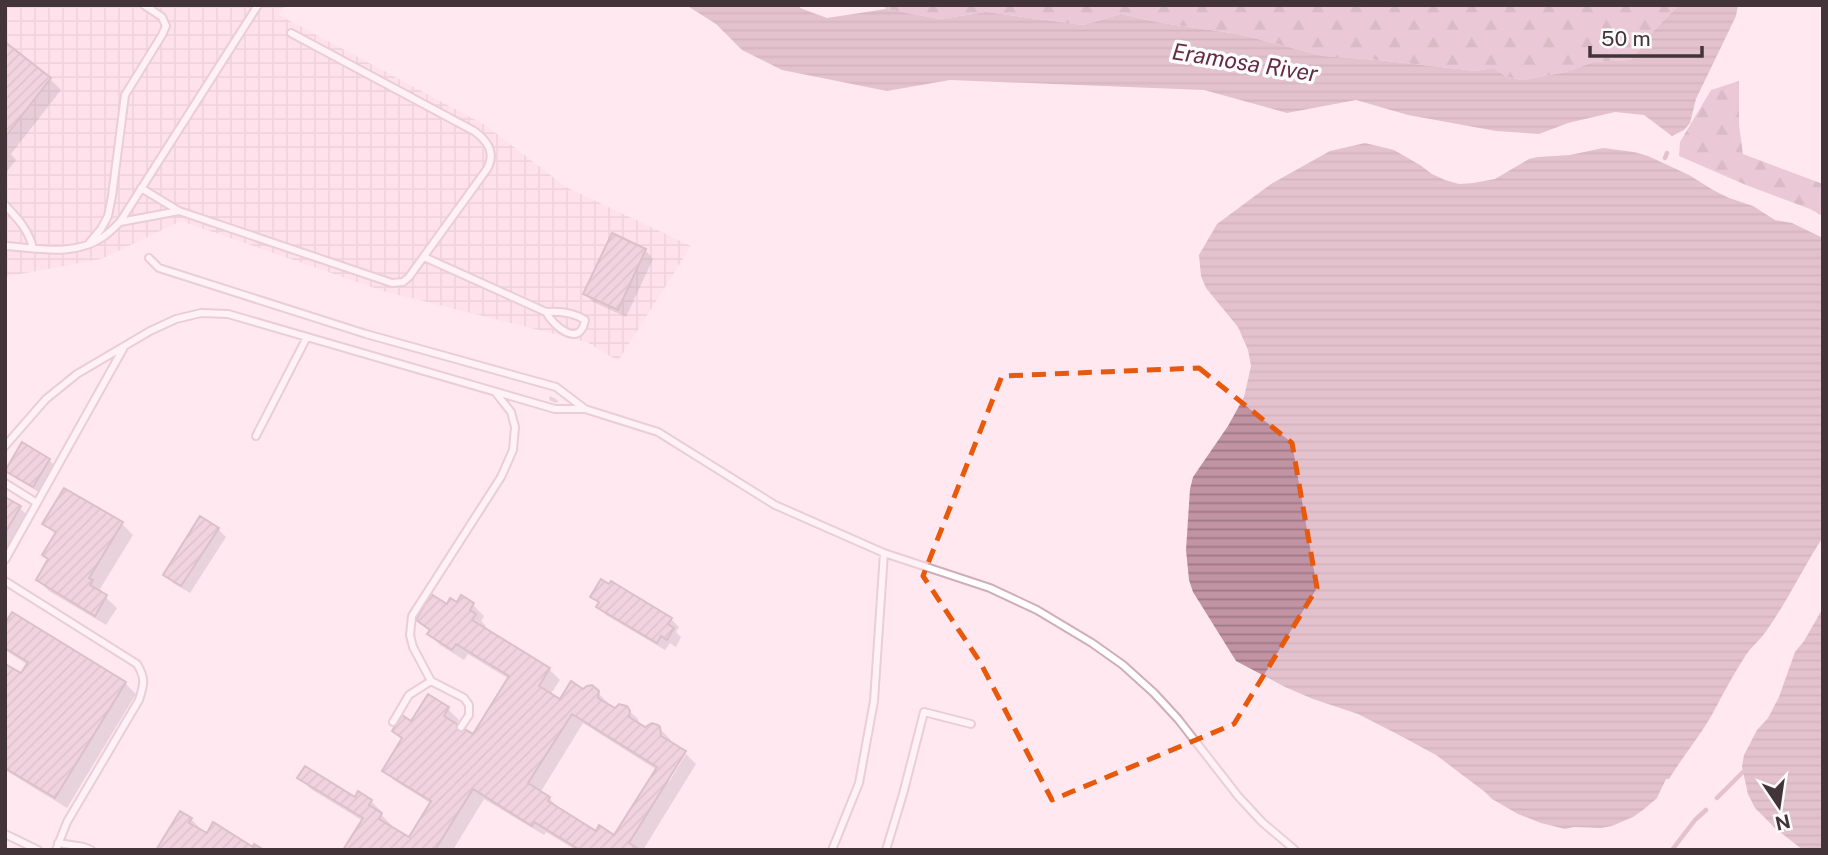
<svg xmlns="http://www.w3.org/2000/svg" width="1828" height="855" font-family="'Public Sans',sans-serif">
<defs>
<pattern id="industrial-grid" width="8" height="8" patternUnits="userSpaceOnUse" patternTransform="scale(1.75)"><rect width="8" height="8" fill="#fedae6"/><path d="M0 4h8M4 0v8" fill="none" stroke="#dbbcc6"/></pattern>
<pattern id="forest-firs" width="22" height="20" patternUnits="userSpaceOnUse" patternTransform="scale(1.75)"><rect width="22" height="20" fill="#d2a3b3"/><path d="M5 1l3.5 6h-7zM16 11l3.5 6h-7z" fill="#ac8693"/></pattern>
<pattern id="water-rules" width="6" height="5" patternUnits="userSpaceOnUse" patternTransform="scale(1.75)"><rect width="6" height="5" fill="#c193a3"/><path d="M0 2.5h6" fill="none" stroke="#9e7986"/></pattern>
<pattern id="building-hatch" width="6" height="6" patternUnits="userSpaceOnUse" patternTransform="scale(1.75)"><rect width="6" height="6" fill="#debbc7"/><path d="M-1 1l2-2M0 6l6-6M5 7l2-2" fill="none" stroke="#b699a3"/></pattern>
</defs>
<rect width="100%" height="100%" fill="#ffe8f0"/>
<path fill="url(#industrial-grid)" d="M5,5h280l-6,10 206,110 81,62 125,59 -73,115 -31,-19 -204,-51 -202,-70 -80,38 -96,18z"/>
<path fill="url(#forest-firs)" d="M883,5h796l-23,23 -25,32 -38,2 -27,10 -44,8 -15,-3 -14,-9 -17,3 -98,-11 -55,-4 -85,-22 -76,-11 -41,-9 -38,11 -97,-13 -46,7 -54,-10z
M1739,81v44l4,29 80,30v32l-13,-7 -64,-24 -67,-29 1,-14 31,-52z"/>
<path fill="url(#water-rules)" d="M686,5h113l1,3 27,10 59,-9 54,10 46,-7 97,13 38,-11 41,9 76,11 85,22 55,4 98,11 17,-3 14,9 15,3 44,-8 27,-10 38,-2 25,-32 23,-23h59l-2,11 -40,83 -6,24 -6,7 -12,6 -28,-21 -29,-3 -47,11 -29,11 -43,-3 -88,-16 -52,-15 -69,13 -83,-23 -254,-10 -63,11 -105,-21 -40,-20 -26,-26z
M1365,143l29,7 26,15 12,9 13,6 14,4 14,-1 22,-4 34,-20 9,-2 32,-2 33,-7 31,4 14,4 41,19 24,15 16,8 24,8 22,14 17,3 31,15v299c-20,31 -35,63 -56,93 -6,9 -15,16 -21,25 -12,18 -22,37 -32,56 -13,24 -31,45 -45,68h-3l-9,19 -14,12 -10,7 -21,9 -11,2 -27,-1 -9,2 -24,-6 -23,-9 -26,-15 -7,-7 -49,-37 -37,-20 -41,-21 -45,-15 -28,-12 -49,-26 -43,-69 -4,-12 -3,-30 4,-61 3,-12 35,-51 16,-29 7,-31 -3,-16 -10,-23 -32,-39 -5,-12 -2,-21 18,-31 54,-40 59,-33z
M1823,608v242h-20l-27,-21 -21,-21 -7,-14 -6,-27 2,-12 13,-25 11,-12 11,-21 16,-45 9,-11z"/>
<path fill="#0003" fill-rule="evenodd" d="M5,44l45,35 11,11 -50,64 5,6 -11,14z
M645,250l8,9 -27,58 -33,-15 -8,-8z
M550,396l6,3 2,2 -1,2 -6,-2 -2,-2z
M22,444l27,16 8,8 -15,26 -27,-16 -8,-8z
M5,499l15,9 11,11 -26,43z
M45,524h77l11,11 -33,54 3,3 -1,2 15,14 -11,17 -57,-34 -11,-11 12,-19 -6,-6 12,-20z
M218,529l8,8 -36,56 -17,-10 -8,-9z
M592,596l79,23 8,8 -3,5 5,5 -5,10 -6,-4 -5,7 -59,-35 -8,-9 1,-2z
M457,605h16l11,11 -3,5 5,5 -2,3 65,40 11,11 -10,15 11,7 31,-15 17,17v3l6,3 11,-2 12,11 2,7 5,3 12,-3 14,14 -5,39 3,3 17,-28 10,10 -53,86h-67l-30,-18 -2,3 -60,-36 -31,51h-108l18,-29 -52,-32 -12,-11 56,21 16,2 11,11 -1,2 11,12 -1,2 18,12 23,-36 -37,-23 -11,-11 19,-30 -9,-9 54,-22 11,11 -4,5 19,12 35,-58 -41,-25 -4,6 -24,-15 -11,-11 2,-2 -13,-13 29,-13zM583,723l74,47 -42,67 -19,-4 -36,-24 -11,-11 -9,-5z
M5,626l120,57 11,11 -69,114 -62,-38v-104l16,10 7,-11 -23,-15z
M191,819l11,11 -1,2 52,17 -95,1z"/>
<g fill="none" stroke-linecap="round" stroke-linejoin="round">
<path stroke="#c193a3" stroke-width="4.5" d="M1665,158l2,-5
M1717,798l26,-26
M1672,850l23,-30 11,-10"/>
</g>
<path fill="url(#building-hatch)" stroke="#b18f9a" stroke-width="2" fill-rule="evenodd" d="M5,42l46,36 -46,59z
M612,233l34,16 -28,61 -35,-16z
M22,442l28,17 -17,28 -28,-16z
M64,488l59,34 -34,56 4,2 -3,5 17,10 -12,21 -59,-36 12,-21 -6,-4 14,-23 -14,-8z
M5,497l16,9 -16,27z
M200,516l19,12 -38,58 -18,-11z
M601,579l8,5 2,-3 61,37 -4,6 6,4 -7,12 -6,-4 -4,7 -61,-36 3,-5 -9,-5z
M431,594l16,10 3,-6 7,4 4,-7 13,8 -4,7 6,4 -4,6 78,48 -11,18 21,13 11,-18 12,8 4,-3 5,-1 7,6 -1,7 17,10 4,-4 8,2 3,5 -1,6 16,10 7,-4 6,2 2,2 1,9 25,15 -57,92 11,7h-60l-46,-28 -2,4 -59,-37 -38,61h-92l20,-32 -66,-40 8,-12 50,31 3,-6 14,9 -3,5 13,8 -3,6 30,18 22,-36 -49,-30 20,-33 -10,-7 10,-16 9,6 17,-27 21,13 -5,9 29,18 36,-58 -53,-32 -4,6 -25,-16 3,-4 -14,-10zM572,714l85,53 -43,68 -15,-10 -3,6 -48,-30 2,-4 -22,-14z
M12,612l114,70 -71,116 -50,-30v-104l16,9 7,-11 -23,-14v-25z
M180,811l12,7 -3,5 18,10 6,-11 40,25 1,-3 10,6h-108z"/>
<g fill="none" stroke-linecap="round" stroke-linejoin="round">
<g stroke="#d0adb9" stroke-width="10">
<path id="lane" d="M141,188l38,23 213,72 11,-1 6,-5 78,-108c9,-16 1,-28 -13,-38l-183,-98
M5,205c13,14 23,24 28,43
M120,222l59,-11
M90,242l11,-13 7,-13 4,-20 13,-101 37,-60 4,-9 -4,-9 -18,-12
M5,246c32,2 69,11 98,-9 6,-4 12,-10 17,-15l138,-217
M424,257l122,55c14,-1 27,0 39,8 -5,29 -32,6 -39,-8
M149,258l10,10 207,66 190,53 29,22 73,23 117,73 109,48 106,35 47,22 55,33 31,22 31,28 24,26 60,77 24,26 33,28
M256,436l51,-99
M5,446l41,-47 31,-25 73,-43 26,-12 25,-6 27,1 327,95h30
M5,483l32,20
M5,560l118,-211
M5,581l132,83c9,15 7,20 2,36l-72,122 -11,28
M393,722l16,-27 22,-14
M461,727l8,-12v-10l-5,-7 -33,-17 -18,-34 -3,-12 2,-19 89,-139 12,-27 2,-23 -4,-15 -15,-19
M5,834l33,16
M58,843l26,4 7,3
M832,850l27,-67 15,-82 10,-148
M886,850l17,-56 21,-82 47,12"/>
</g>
<use href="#lane" stroke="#fff" stroke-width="6"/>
</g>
<path d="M0 0H1828V855H0ZM1199,368l93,75 25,145 -83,136 -182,76 -72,-138 -57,-86 79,-200z" fill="#ffe8f0" fill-opacity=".55" fill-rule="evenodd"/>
<path fill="none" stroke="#e8590c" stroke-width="5" stroke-dasharray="14 9" stroke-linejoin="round" d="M1199,368l93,75 25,145 -83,136 -182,76 -72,-138 -57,-86 79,-200z"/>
<g text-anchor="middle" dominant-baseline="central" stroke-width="7" stroke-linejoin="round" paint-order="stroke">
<g font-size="23" font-style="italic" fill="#662b44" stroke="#fcfcfc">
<text transform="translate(1245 62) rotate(9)">Eramosa River</text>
</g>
</g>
<rect width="1828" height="855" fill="none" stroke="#423438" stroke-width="14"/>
<g transform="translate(1779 806) rotate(167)" stroke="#fcfcfc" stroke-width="5" paint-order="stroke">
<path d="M0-5L12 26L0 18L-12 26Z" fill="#423438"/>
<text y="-10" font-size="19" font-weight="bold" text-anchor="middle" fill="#423438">N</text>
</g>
<path d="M1590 46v10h112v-10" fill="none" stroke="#423438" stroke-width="3.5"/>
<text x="1601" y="46" font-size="21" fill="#423438" stroke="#fcfcfc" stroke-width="5" paint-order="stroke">50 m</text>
</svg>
